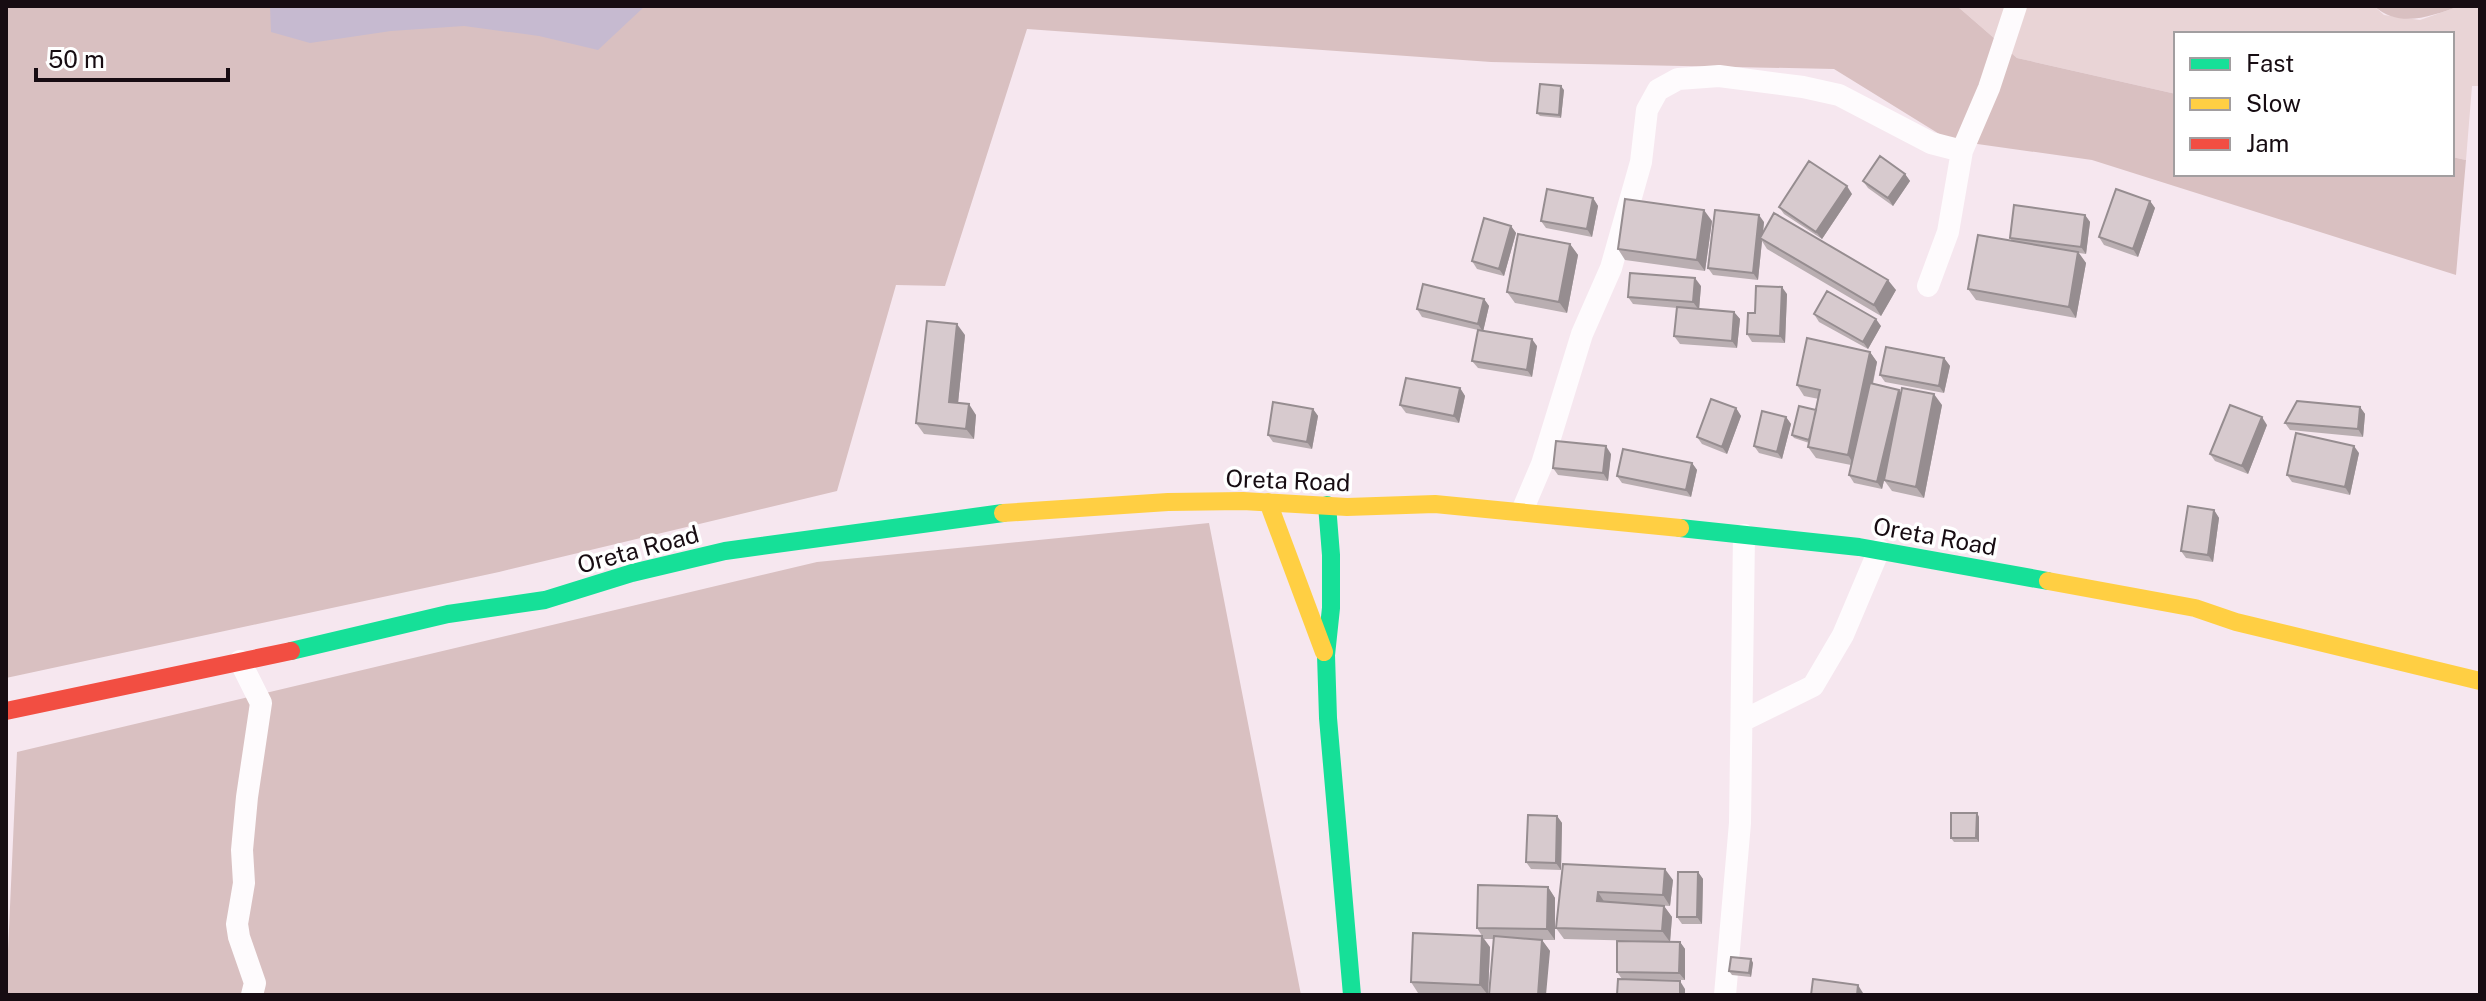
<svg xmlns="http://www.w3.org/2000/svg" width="2486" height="1001" font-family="'Public Sans',sans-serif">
<rect width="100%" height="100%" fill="#f6e7ef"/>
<path fill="#e9d4d6" d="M1957,6h417l10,9 36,5 40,-14h20v80h-8l-6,74 -14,-3v-123h-276v60l-159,-36z"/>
<path fill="#d9c0c1" d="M6,6h1951l60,52 159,36v80h276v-17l14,3 -10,115 -364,-115 -143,-20 -115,-71 -343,-7 -464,-33 -82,257 -49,-1 -59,206 -338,81 -493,106z
M2374,6h86c-29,10 -60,23 -86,0z
M1209,523l92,472h-1295l11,-243 800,-190z"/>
<path fill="#c6bad0" d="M270,6h375l-47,44 -59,-14 -75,-10 -73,5 -81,12 -39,-11z"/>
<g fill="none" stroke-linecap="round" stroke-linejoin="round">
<path stroke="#fefbfd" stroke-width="22" d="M1928,286l20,-54 14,-81 27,-63 27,-82
M1522,511l20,-47 40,-130 29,-66 30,-106 6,-52 11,-20 20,-11 41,-3 84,11 36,8 92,48 31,8
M240,661l21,42 -14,94 -5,53 2,33 -7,41 2,13 16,46 -3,12
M1742,721l71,-35 30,-51 36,-85
M1725,995l15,-172 4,-288"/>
<path stroke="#16e098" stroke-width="18" d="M1327,505l4,50v53l-5,47 2,63 24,277
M1680,528l179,19 189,34
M291,651l157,-37 97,-14 87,-27 93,-22 278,-38"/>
<path stroke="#ffcf43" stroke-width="18" d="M1268,502l56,150
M1003,513l165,-11 75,-1 104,6 88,-3 245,24
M2048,581l147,27 41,14 244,59"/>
<path stroke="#f24e42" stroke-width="18" d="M6,711l285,-60"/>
</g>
<path fill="#b9aeb1" d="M1564,90l-3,28 -21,-2 -3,-3z
M1905,174l5,7 -17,25 -25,-18 -5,-7z
M1852,194l-30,45 -38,-25 -5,-7z
M1593,198l5,8 -6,31 -46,-9 -5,-7z
M2150,201l5,7 -17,49 -34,-12 -5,-8z
M2085,215l5,7 -4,32 -7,-1 7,10 -10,55 -100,-18 -8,-11 44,-48 -2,-3z
M1712,221l-7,50 -80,-11 -7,-11z
M1764,222l-1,11 133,57 -15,26 -114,-67 -5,-8 -4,39 -45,-5 -5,-7z
M1511,226l5,7 -12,43 -27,-7 -5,-8z
M1570,244l8,11 -11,58 -52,-10 -8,-11z
M1701,286l-2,23 35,3 6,7 -3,29 -57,-4 -6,-8 3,-28 -44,-4 -5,-7z
M1787,294l-2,49 -33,-1 -5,-8 8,-21z
M1484,299l5,7 -6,25 54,15 -5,31 -54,-9 -6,-7 6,-31 -56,-13 -5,-8z
M1814,314l67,12 -13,23 -49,-27z
M965,335l-7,68 18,12 -2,24 -50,-5 -8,-11z
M1870,352l7,10 -4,22 69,21 -18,93 -32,-7 -8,-11 -2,9 -28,-6 -5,-8 2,-10 -35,-7 -8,-11 1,-4 -15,-5 -2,-3 24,-25 3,-11 -15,-3 -7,-11z
M1944,358l6,8 -6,27 -59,-11 -5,-7z
M1460,388l5,8 -6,27 -53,-10 -6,-8z
M2360,407l5,7 -2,23 -73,-7 -5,-7z
M1736,408l5,8 -14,38 -25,-10 -5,-7z
M1313,409l5,7 -6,33 -39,-7 -5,-7z
M1786,417l5,7 -9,35 -23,-6 -5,-7z
M2267,425l-19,49 -33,-13 -5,-7z
M2359,453l-9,42 -58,-13 -5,-7z
M1611,454l-3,27 -50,-6 -5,-7z
M1692,463l5,7 -6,27 -69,-14 -5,-7z
M2214,510l5,8 -6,44 -27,-4 -5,-7z
M1977,813l2,4v25h-25l-3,-4z
M1557,816l5,7 -1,47 -30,-1 -5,-7z
M1563,864l110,16 -3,26 -15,-1 9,1 8,11 -2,25h10l5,7v31l-63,-1 -5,-7 27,-31 -80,-2 -8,-11z
M1698,872l5,7 -1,45h-20l-5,-7z
M1548,887l7,11v42h-13l8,11 -56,-12h-10l-7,-11z
M1490,947l-2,48 -70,-2 -7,-11z
M1751,959l2,4 -2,14 -19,-2 -3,-4z"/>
<path fill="#968d90" d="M1561,86l3,4 -3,28 -2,-3z
M1905,174l5,7 -17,25 -5,-8z
M1847,186l5,8 -30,45 -6,-7z
M1593,198l5,8 -6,31 -5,-8z
M2150,201l5,7 -17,49 -5,-8z
M1704,210l8,11 -7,50 -8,-11z
M1759,215l5,7 -2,18 -2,-2 2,3 -4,39 -5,-7z
M2085,215l5,7 -4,32 -5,-7z
M1511,226l5,7 -12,43 -5,-7z
M1570,244l8,11 -11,58 -8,-11z
M2078,252l8,11 -10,55 -7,-11z
M1695,278l6,8 -2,24 -6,-8z
M1888,280l8,10 -15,26 -7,-11z
M1782,287l5,7 -2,49 -5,-7z
M1484,299l5,7 -6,26 -5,-8z
M1734,312l6,7 -3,29 -5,-7z
M1876,319l5,7 -13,23 -5,-7z
M957,324l8,11 -8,78 -8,-11z
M1532,339l5,7 -5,31 -5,-7z
M1870,352l7,10 -22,104 -7,-11z
M1944,358l6,8 -6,27 -5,-7z
M1460,388l5,8 -6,27 -5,-7z
M1899,390l5,8 -22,91 -5,-7z
M1934,394l8,11 -18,93 -8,-11z
M969,404l7,11 -2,24 -8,-10z
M2360,407l5,7 -2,23 -5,-8z
M1736,408l5,8 -14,38 -5,-7z
M1313,409l5,7 -6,33 -5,-7z
M1786,417l5,7 -9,35 -5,-7z
M2262,417l5,8 -19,49 -6,-8z
M1606,446l5,8 -3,27 -5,-8z
M2354,446l5,7 -9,42 -5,-8z
M1692,463l5,7 -6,27 -5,-7z
M2214,510l5,8 -6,44 -5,-7z
M1977,813l2,4v25l-3,-4z
M1557,816l5,7 -1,47 -5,-7z
M1665,869l8,11 -3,26 -7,-11z
M1698,872l5,7 -1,45 -5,-7z
M1548,887l7,11v42l-8,-11z
M1598,892l7,11 -8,-2z
M1664,906l8,11 -2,25 -8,-11z
M1482,936l8,11 -2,48 -8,-10z
M1542,940l8,11 -4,44h-8z
M1680,942l5,7v31l-6,-7z
M1751,959l2,4 -2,14 -2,-4z
M1680,981l5,8v6h-5z
M1858,985l5,8v2h-6z"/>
<path fill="#d7cace" stroke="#968d90" stroke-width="2" d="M1540,84l21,2 -2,29 -22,-2z
M1880,156l25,18 -17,24 -25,-17z
M1809,161l38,25 -31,46 -37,-25z
M1547,189l46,9 -6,31 -46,-8z
M2116,189l34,12 -17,48 -34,-12z
M1625,199l79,11 -7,50 -79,-11z
M2014,205l71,10 -4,32 -71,-9z
M1715,210l44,5 -6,58 -45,-5z
M1774,213l114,67 -14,25 -114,-67z
M1484,218l27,8 -12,43 -27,-8z
M1518,234l52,10 -11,58 -52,-10z
M1978,235l100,17 -9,55 -101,-18z
M1630,273l65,5 -2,24 -65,-5z
M1423,284l61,15 -6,25 -61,-15z
M1756,286l26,1 -2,49 -33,-2 1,-21h7z
M1827,291l49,28 -13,23 -49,-28z
M1677,307l57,5 -2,29 -58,-5z
M927,321l30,3 -8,78 20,2 -3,25 -50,-6z
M1478,330l54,9 -5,31 -55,-9z
M1807,338l63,14 -22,103 -40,-8 12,-57 -23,-5z
M1886,347l58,11 -5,28 -59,-11z
M1406,378l54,10 -6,28 -54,-11z
M1870,383l29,7 -22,92 -28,-7z
M1902,388l32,6 -18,93 -32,-7z
M1711,399l25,9 -14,39 -25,-10z
M2297,401l63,6 -2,22 -73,-6z
M1273,402l40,7 -6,33 -39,-7z
M2230,405l32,12 -20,49 -32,-12z
M1799,406l17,4 -7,30 -17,-5z
M1762,411l24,6 -9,35 -23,-6z
M2296,433l58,13 -9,41 -58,-12z
M1556,441l50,5 -3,27 -50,-5z
M1623,449l69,14 -6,27 -69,-14z
M2188,506l26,4 -6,45 -27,-4z
M1951,813h26l-1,25h-25z
M1528,815l29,1 -1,47 -30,-1z
M1563,864l102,5 -2,26 -65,-3 -1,9 67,5 -2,25 -106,-3z
M1678,872h20l-1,45h-20z
M1478,885l70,2 -1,42 -70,-1z
M1413,933l69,3 -2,49 -69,-3z
M1494,936l48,4 -4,55h-49z
M1617,941l63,1 -1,31 -62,-1z
M1731,957l20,2 -2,14 -20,-2z
M1618,979l62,2v14h-63z
M1813,979l45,6 -1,10h-46z"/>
<g text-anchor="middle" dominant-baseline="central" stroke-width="7" stroke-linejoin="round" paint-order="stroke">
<g font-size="24" fill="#170c12" stroke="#fff">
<text transform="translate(1288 480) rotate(2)">Oreta Road</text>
<text transform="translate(1935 536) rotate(10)">Oreta Road</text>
<text transform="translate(638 549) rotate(-15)">Oreta Road</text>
</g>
</g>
<rect width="2486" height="1001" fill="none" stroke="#170c12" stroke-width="16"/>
<rect x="2174" y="32" width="280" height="144" fill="#ffffff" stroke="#a29ea0" stroke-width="2"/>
<rect x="2190" y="58" width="40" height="12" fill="#16e098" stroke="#a29ea0" stroke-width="2"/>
<text x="2246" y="72" font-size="24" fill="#170c12">Fast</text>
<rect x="2190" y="98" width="40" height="12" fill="#ffcf43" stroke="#a29ea0" stroke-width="2"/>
<text x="2246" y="112" font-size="24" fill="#170c12">Slow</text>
<rect x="2190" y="138" width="40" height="12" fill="#f24e42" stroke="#a29ea0" stroke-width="2"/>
<text x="2246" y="152" font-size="24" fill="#170c12">Jam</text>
<path d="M36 68v12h192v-12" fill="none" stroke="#170c12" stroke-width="4"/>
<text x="48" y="68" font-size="24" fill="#170c12" stroke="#ffffff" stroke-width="6" paint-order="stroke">50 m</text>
</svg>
